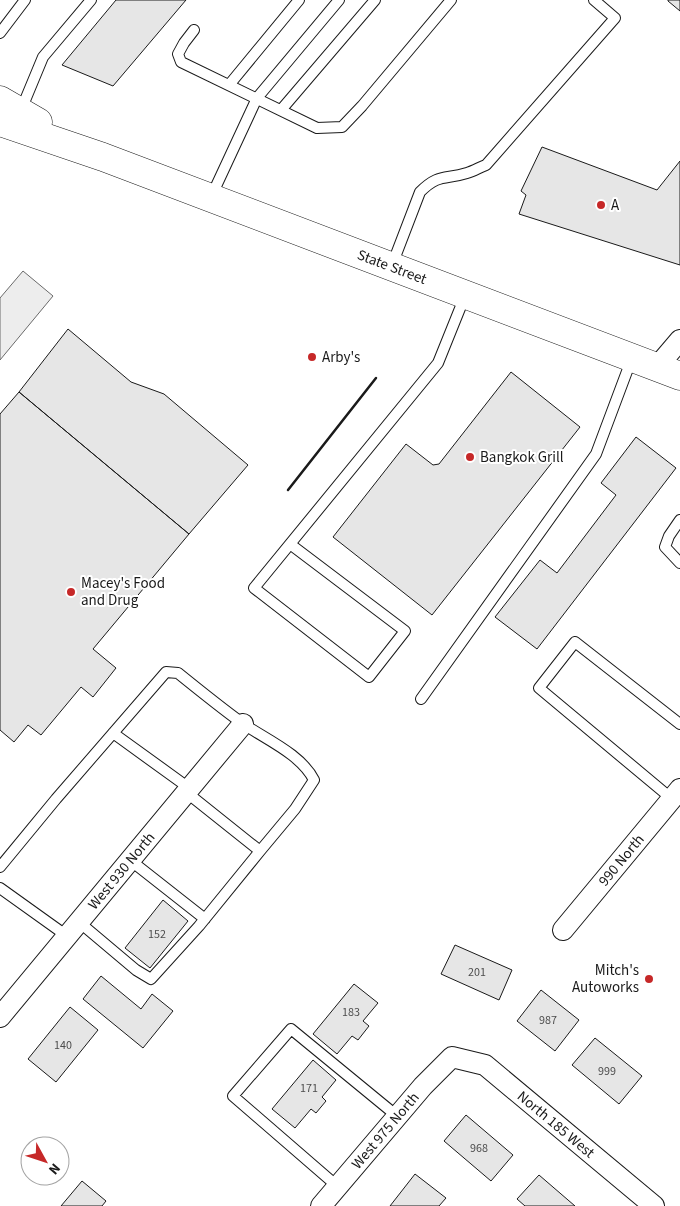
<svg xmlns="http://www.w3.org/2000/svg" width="680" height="1206" font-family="'Source Sans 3',sans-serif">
<rect width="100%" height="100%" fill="#fff"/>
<path fill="#ededed" stroke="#6a6a6a" d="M23,271l30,25 -53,64v-62z"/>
<path fill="#e6e6e6" stroke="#1a1a1a" d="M116,0h70l-73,86 -51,-21z
M668,0h12v11l-12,-10z
M542,147l115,43 23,-29v104l-161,-51 7,-19 -5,-4z
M68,329l63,53 33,12 84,71 -59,69 -170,-142z
M511,372l69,55 -148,188 -99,-78 73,-93 27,21 6,-1z
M19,392l170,142 -96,115 23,19 -23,29 -12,-10 -40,48 -13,-10 -14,17 -14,-12v-316z
M636,437l40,31 -139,181 -42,-32 45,-57 17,13 59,-78 -15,-12z
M163,900l25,21 -38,47 -25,-20z
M455,945l57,25 -13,30 -58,-26z
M101,976l40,33 11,-15 21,17 -30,37 -60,-49z
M354,984l24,19 -15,18 6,5 -11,14 -6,-4 -15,18 -24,-20z
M541,990l38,30 -24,31 -38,-30z
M70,1007l28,23 -42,52 -28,-23z
M595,1038l47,38 -23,28 -47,-39z
M313,1060l23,20 -14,17 4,4 -10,12 -5,-4 -16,19 -23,-19z
M466,1115l47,40 -22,26 -47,-40z
M415,1174l31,24 -7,8h-49z
M539,1175l36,31h-50l-8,-7z
M82,1181l24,20 -4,5h-41z"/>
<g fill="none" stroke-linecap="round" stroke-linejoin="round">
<g stroke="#1a1a1a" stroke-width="12">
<path id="lane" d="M194,30l-10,13 -6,11 3,8 136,66 25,-1 20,-21 89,-106
M0,33l25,-33
M229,85l70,-85
M21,110l22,-53 48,-57
M281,110l94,-110
M211,197l46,-99 82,-98
M392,265l28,-73c19,-19 25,-12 47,-19 7,-2 13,-6 19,-8l129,-147 -21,-18
M680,520l-11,16 -4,11 15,16
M290,544l115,87 -36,46 -115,-89 184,-225 27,-67
M421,699l175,-245 36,-96
M113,733l76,55
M186,792l74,59
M672,799l-133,-111 36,-46 105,82
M130,860l75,59
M0,867l56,-68 110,-127 12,1c21,17 42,34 64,50 23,16 59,31 72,57l-19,29 -35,42 -61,75 -48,53 -15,-9 -57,-48
M0,888l67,48
M337,1186l-104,-90 58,-67 106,87"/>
</g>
<g stroke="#1a1a1a" stroke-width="22">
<g id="street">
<path d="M657,367l23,-27"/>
<path id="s1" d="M563,930l117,-141"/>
<path id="s2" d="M0,1017l243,-293"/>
<path id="s3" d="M321,1206l102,-120 29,-29 33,8 169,141"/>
</g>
</g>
<g stroke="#1a1a1a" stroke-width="29">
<g id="primary">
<path d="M0,100l38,22"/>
<path id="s4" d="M0,122l103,35 577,219"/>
</g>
</g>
<use href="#lane" stroke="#fff" stroke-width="10"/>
<use href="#street" stroke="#fff" stroke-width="20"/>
<use href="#primary" stroke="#fff" stroke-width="28"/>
<path stroke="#1a1a1a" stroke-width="2.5" d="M288,490l88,-112"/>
</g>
<g fill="#c62828" stroke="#fff" stroke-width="2">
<circle cx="601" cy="205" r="5"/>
<circle cx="312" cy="357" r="5"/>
<circle cx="470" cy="457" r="5"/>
<circle cx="71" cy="592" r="5"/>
<circle cx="649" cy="979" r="5"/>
</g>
<g text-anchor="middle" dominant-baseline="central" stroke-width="4" stroke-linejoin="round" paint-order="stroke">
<g font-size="12" fill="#4d4d4d">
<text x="157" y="934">152</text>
<text x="477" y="972">201</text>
<text x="351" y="1012">183</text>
<text x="548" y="1020">987</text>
<text x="63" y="1045">140</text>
<text x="607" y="1071">999</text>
<text x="309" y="1088">171</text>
<text x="479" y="1148">968</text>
</g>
<g font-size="15" fill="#1a1a1a" stroke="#fff" text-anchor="start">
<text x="611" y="205">A</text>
<text x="322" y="357">Arby's</text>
<text x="480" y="457">Bangkok Grill</text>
<text x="81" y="583">Macey's Food<tspan x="81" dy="17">and Drug</tspan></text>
<text x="639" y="970" text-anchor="end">Mitch's<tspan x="639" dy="17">Autoworks</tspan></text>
</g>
<g font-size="15" fill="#1a1a1a" stroke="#fff">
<text stroke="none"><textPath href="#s4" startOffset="418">State Street</textPath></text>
<text stroke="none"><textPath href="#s1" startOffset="91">990 North</textPath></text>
<text stroke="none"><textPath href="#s2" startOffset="190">West 930 North</textPath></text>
<text stroke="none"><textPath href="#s3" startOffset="325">North 185 West</textPath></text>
<text stroke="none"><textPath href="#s3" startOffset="99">West 975 North</textPath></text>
</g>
</g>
<g transform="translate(45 1161) rotate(130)"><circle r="24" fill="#ffffff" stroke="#a3a3a3"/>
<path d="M0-4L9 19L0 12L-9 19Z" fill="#c62828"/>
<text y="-8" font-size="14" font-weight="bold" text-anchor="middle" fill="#1a1a1a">N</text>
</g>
</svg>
